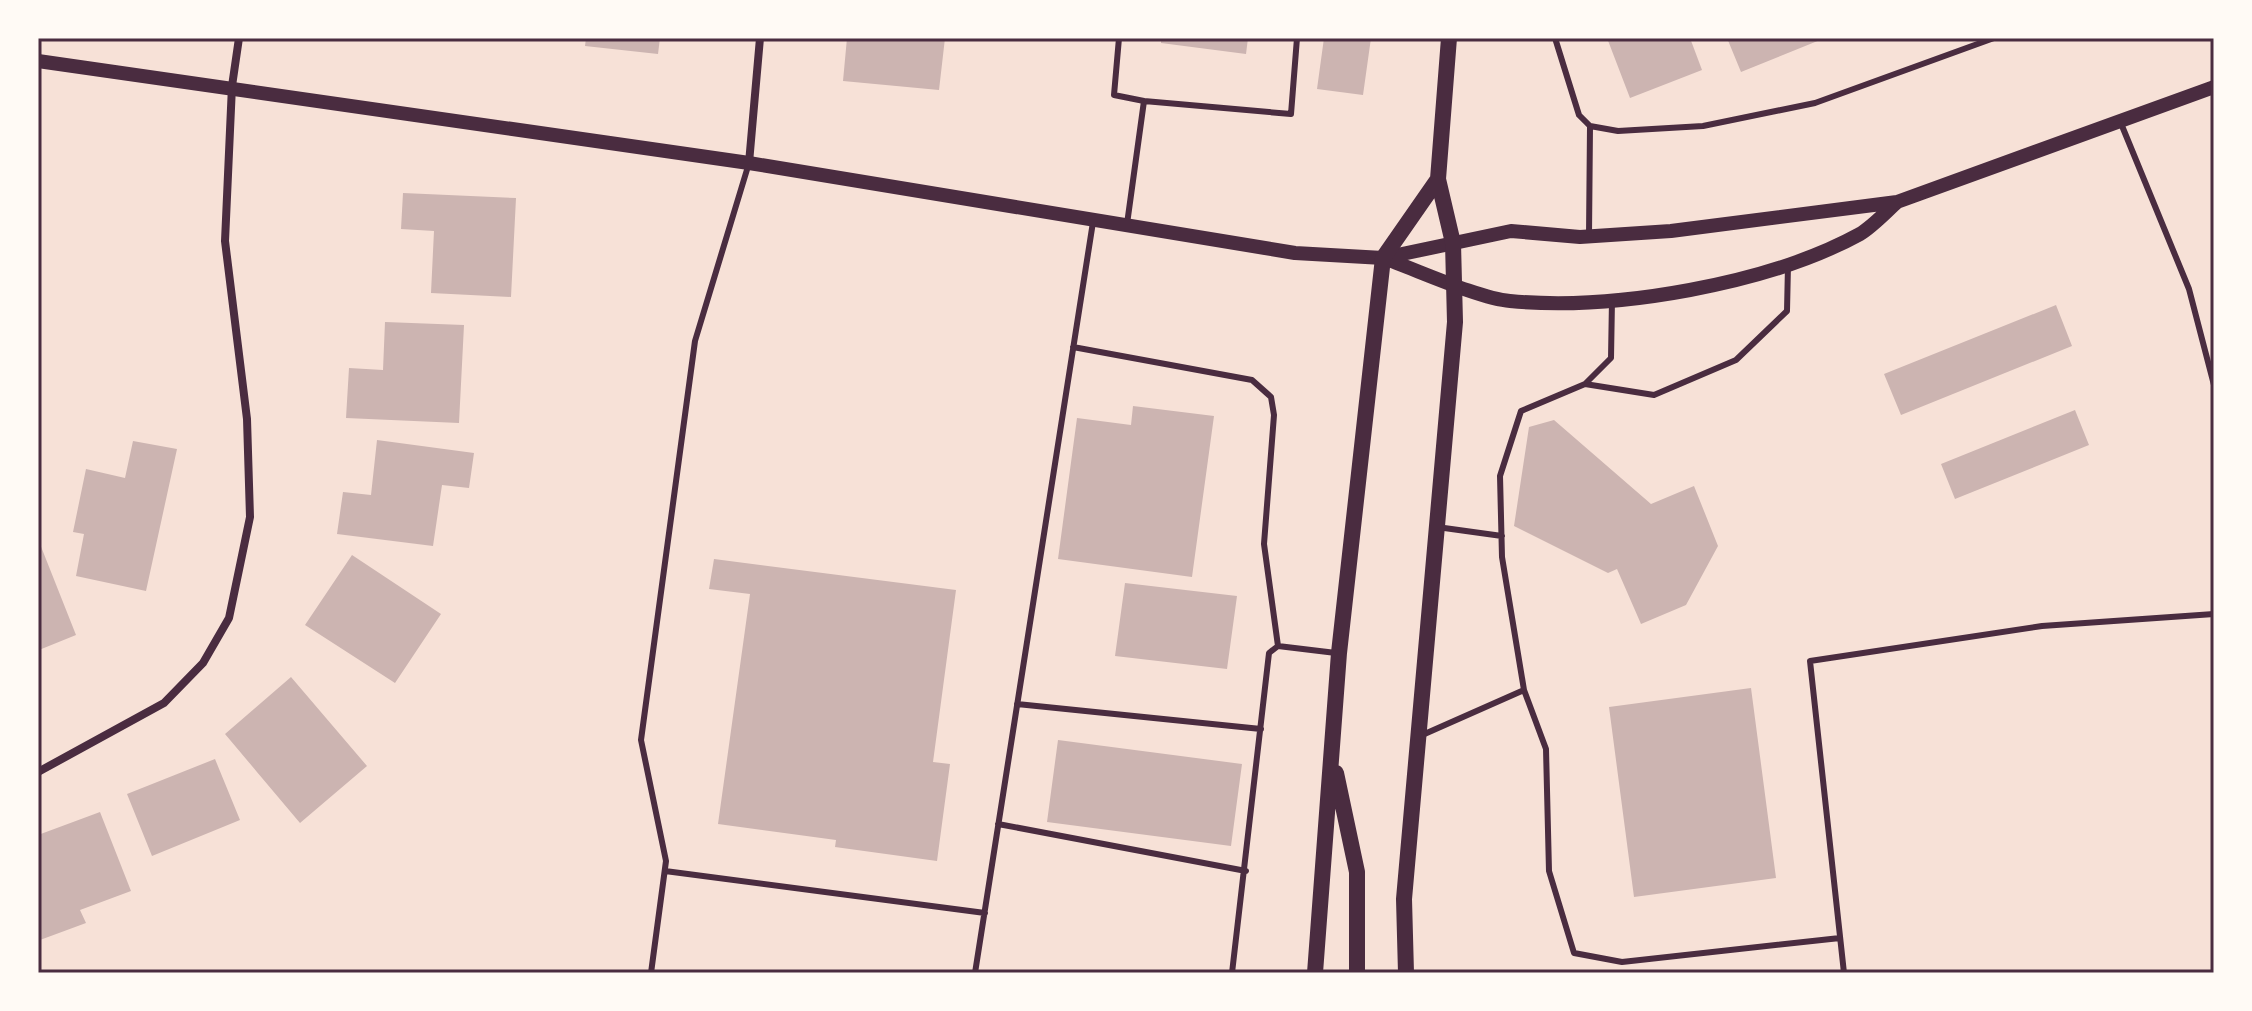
<svg xmlns="http://www.w3.org/2000/svg" width="2252" height="1011" font-family="Karla,sans-serif">
<rect width="100%" height="100%" fill="#f7e1d7"/>
<path fill="#ccb4b1" d="M586,38h74l-2,16 -73,-8z
M847,38h98l-6,52 -96,-9z
M1161,38h87l-2,16 -85,-11z
M1324,38h47l-8,57 -46,-6z
M1607,38h83l12,32 -72,28z
M1727,38h98l-84,34z
M403,193l113,5 -5,99 -80,-4 3,-62 -33,-2z
M2056,305l16,41 -171,69 -17,-41z
M385,322l79,3 -5,98 -113,-5 3,-50 34,2z
M1133,406l81,10 -22,161 -134,-18 19,-141 54,7z
M2075,410l14,35 -134,54 -14,-35z
M1554,420l97,84 43,-18 24,60 -32,59 -45,19 -24,-55 -9,4 -94,-47 15,-99z
M377,440l97,13 -5,35 -27,-3 -9,61 -96,-12 6,-42 28,3z
M133,441l44,8 -31,142 -70,-15 8,-42 -11,-2 13,-63 39,9z
M38,539l38,96 -37,15 -1,-1z
M352,555l89,59 -46,69 -90,-58z
M714,559l242,31 -23,172 17,2 -13,97 -102,-14 1,-7 -118,-16 32,-230 -41,-5z
M1125,583l112,13 -10,73 -112,-13z
M291,677l76,89 -67,57 -75,-89z
M1751,688l25,190 -142,19 -25,-190z
M1058,740l184,24 -11,82 -184,-24z
M215,759l25,61 -88,36 -25,-62z
M100,812l31,79 -51,19 6,13 -46,17 -2,-105z"/>
<g fill="none" stroke-linecap="round" stroke-linejoin="round">
<path stroke="#4a2c40" stroke-width="6" d="M1119,38l-5,57 30,6
M1555,38l24,77 11,11 28,5 85,-5 112,-23 179,-65
M2120,121l69,168 25,96
M1127,224l17,-123 147,13 6,-76
M1589,235l1,-109
M1073,347l179,33 19,17 3,18 -10,129 14,102
M1585,384l69,11 82,-35 51,-49 1,-46
M1437,527l65,9
M1524,690l-22,-133 -2,-81 21,-65 64,-27 26,-26 1,-58
M1017,704l244,25
M1420,736l104,-46 22,59 3,122 25,82 48,9 218,-24
M998,824l248,47
M665,871l320,42
M651,973l15,-112 -25,-121 54,-399 54,-178
M975,973l118,-751
M1232,973l37,-320 9,-7 58,7
M1844,973l-34,-312 232,-35 172,-12"/>
<path stroke="#4a2c40" stroke-width="8" d="M749,163l11,-125
M38,772l126,-69 39,-40 26,-45 21,-101 -3,-98 -22,-178 7,-155 7,-48"/>
<path stroke="#4a2c40" stroke-width="14" d="M38,61l711,102 546,90 88,5 128,-27 69,6 91,-6 226,-29 317,-115
M1383,258c32,11 97,41 127,43 104,10 259,-17 350,-67 13,-8 26,-22 37,-32"/>
<path stroke="#4a2c40" stroke-width="16" d="M1336,773l21,99v101
M1315,973l24,-320 44,-395 55,-79
M1406,973l-2,-74 51,-577 -2,-79 -15,-64 11,-141"/>
</g>
<rect width="2252" height="1011" fill="none" stroke="#fffaf5" stroke-width="80"/>
<rect x="40" y="40" width="2172" height="931" fill="none" stroke="#4a2c40" stroke-width="3"/>
</svg>
